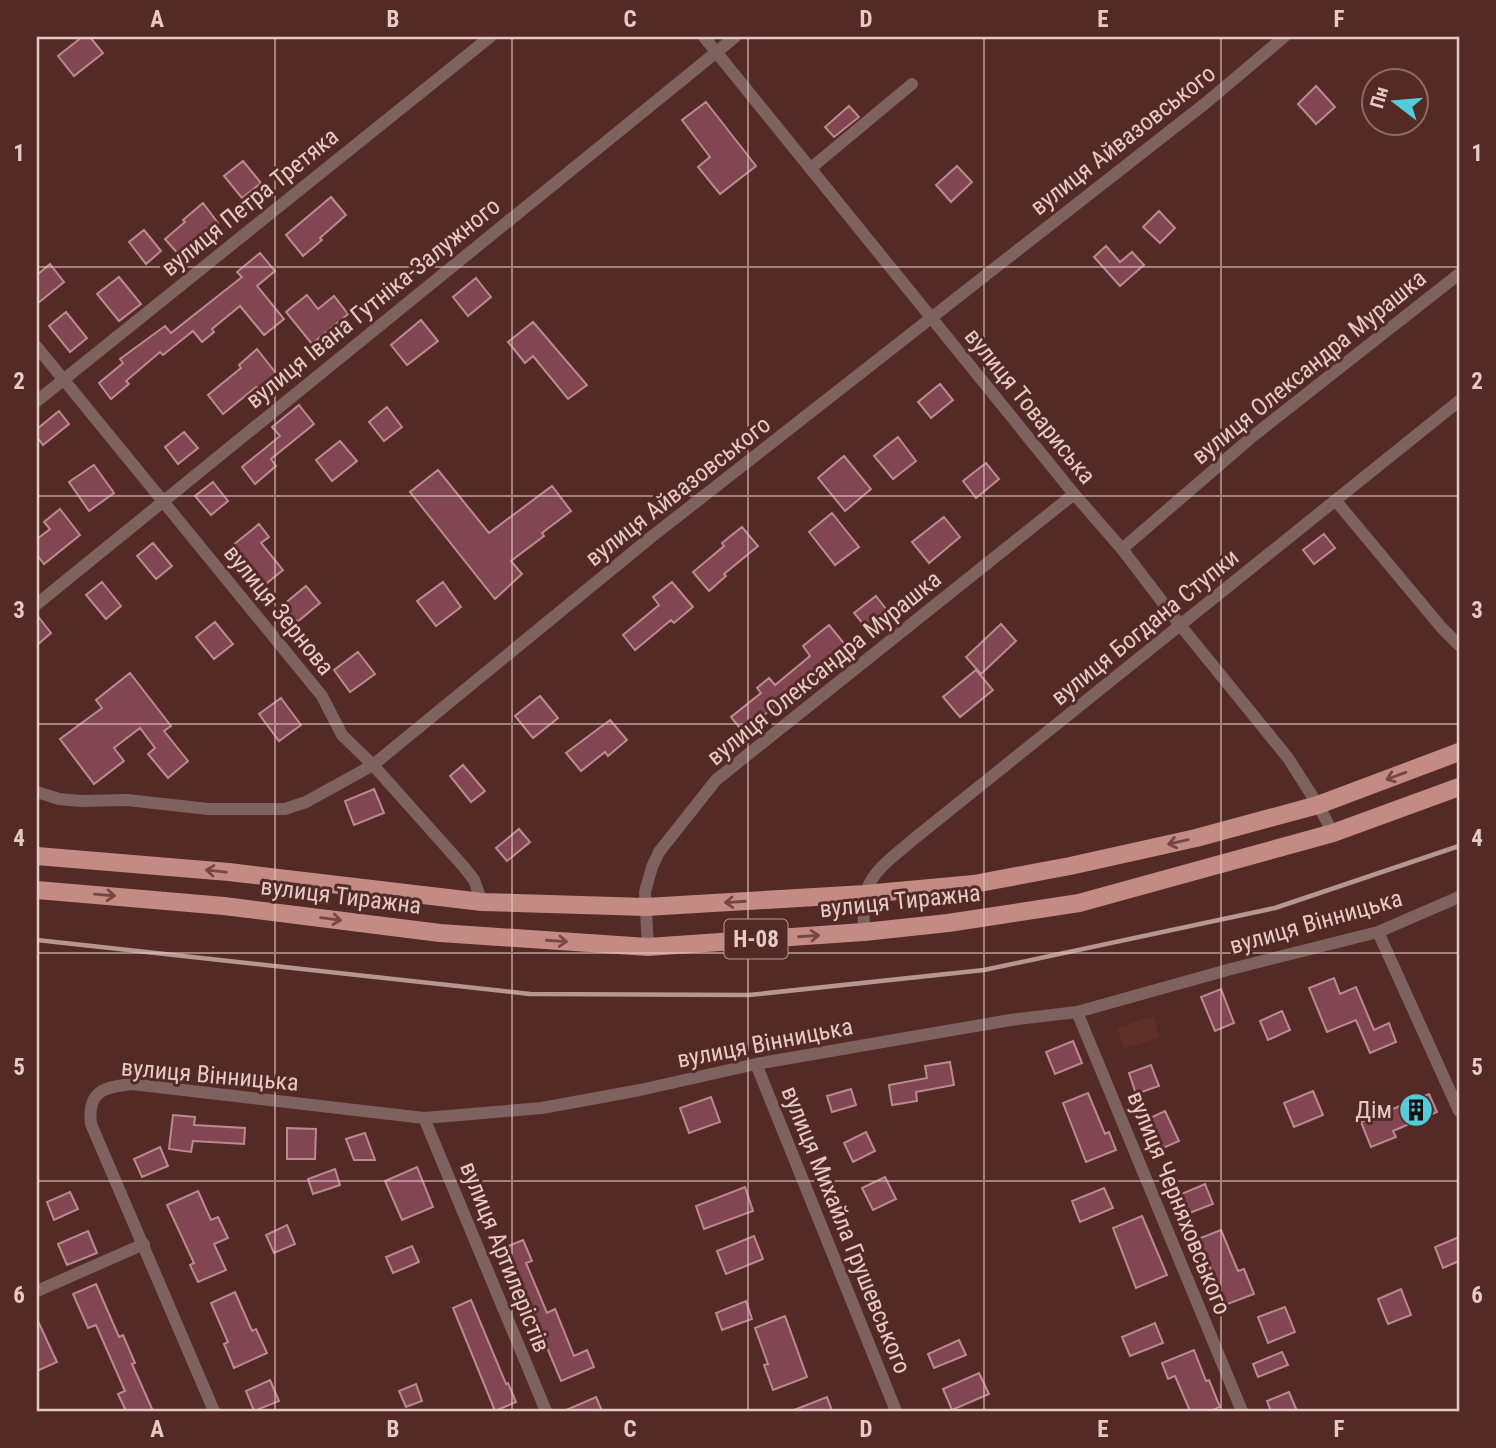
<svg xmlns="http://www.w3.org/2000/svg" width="1496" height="1448" font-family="'Roboto Condensed',sans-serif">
<rect width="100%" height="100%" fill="#532a26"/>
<path fill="#602f2a" d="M1153,1016l7,21 -36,12 -7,-21z"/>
<path fill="#824653" stroke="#ba8992" stroke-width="2" d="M82,37h8l13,16 -29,23 -16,-20z
M1316,86l19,21 -19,17 -18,-20z
M706,102l50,64 -36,28 -22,-27 12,-10 -28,-37z
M849,106l10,11 -25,20 -9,-10z
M243,161l18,22 -19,15 -18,-22z
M957,166l15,16 -21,20 -15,-17z
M331,197l15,18 -26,23 2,2 -19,16 -17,-21z
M203,203l15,20 -40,31 -13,-15 20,-17 -2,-2z
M1159,211l16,17 -15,15 -17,-16z
M144,230l17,21 -15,13 -17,-22z
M1106,246l14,16 12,-10 12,13 -24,21 -26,-29z
M260,253l15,18 -18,15 27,33 -20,16 -24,-29 -28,23 2,3 -12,10 -9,-11 -30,24 -3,-3 -34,29 3,3 -18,15 -12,-16 24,-20 -3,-4 45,-33 6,7 71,-56 -5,-5z
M50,264l14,18 -27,22v-29z
M119,277l22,27 -22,17 -22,-27z
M476,278l15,19 -23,19 -15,-19z
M307,295l11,14 16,-13 14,18 -36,30 -26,-32z
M66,312l21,26 -17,14 -21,-26z
M421,320l17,21 -31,24 -16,-20z
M533,322l54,63 -19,14 -35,-43 -8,7 -17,-21z
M257,349l22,28 -18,15 -5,-5 -33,27 -15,-19 33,-27 -2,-3z
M940,384l13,16 -22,18 -13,-16z
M299,405l15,19 -43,35 5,7 -21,18 -13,-17 38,-31 -8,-9z
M387,407l15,20 -18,14 -15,-19z
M59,411l10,13 -26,21 -6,-8v-8z
M184,432l14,16 -20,16 -13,-17z
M898,437l18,24 -23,18 -19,-23z
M340,441l17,20 -25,20 -16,-21z
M844,456l27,33 -26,22 -27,-33z
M986,463l13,16 -23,19 -13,-17z
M94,465l20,28 -25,18 -20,-29z
M438,470l51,63 63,-47 19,25 -29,22 2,3 -33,25 11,13 -27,25 -85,-107z
M213,482l15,19 -17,14 -16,-19z
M60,509l20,26 -36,29 -7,-9v-16l13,-10 -6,-7z
M832,513l27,34 -24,18 -26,-33z
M944,517l16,20 -31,26 -17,-21z
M259,524l10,13 -8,6 22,27 -26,21 -13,-16 7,-5 -19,-24z
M742,527l16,19 -34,28 2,2 -17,15 -16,-19 31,-26 -2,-3z
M1324,534l11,14 -21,16 -11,-14z
M153,543l19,23 -16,13 -19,-23z
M102,582l19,24 -15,13 -20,-24z
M443,582l18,25 -25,19 -19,-25z
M672,582l21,25 -19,16 -3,-3 -36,30 -12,-15 36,-30 -6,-8z
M306,586l14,17 -23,19 -14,-17z
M876,596l14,18 -21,17 -15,-18z
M37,615l14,18 -14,12z
M215,622l18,22 -19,15 -18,-22z
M1001,624l15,17 -35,33 -15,-17z
M829,625l18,22 -31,25 4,6 -18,14 -4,-5 -40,33 4,5 -15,12 -16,-20 30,-24 -4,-5 12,-10 6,7 35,-29 -7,-10z
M358,652l17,22 -25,18 -16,-22z
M976,670l17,20 -33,27 -17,-20z
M130,673l41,53 -7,5 24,30 -20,17 -20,-24 7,-6 -15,-20 -26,20 10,13 -30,23 -34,-45 42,-31 -6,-8z
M540,696l18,22 -25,20 -18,-22z
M281,698l20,27 -22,16 -20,-27z
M610,720l17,20 -19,16 -3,-4 -24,19 -15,-18z
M463,765l22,26 -14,11 -21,-26z
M374,789l10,24 -30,12 -9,-24z
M519,829l11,13 -23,19 -11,-13z
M1334,978l6,16 16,-7 18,43 15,-7 7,19 -26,11 -14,-33 -29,12 -18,-44z
M1221,989l13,34 -19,8 -14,-34z
M1282,1011l8,19 -22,10 -8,-19z
M1073,1041l9,22 -27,11 -9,-22z
M950,1062l4,23 -38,7 1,9 -25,4 -3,-20 38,-7 -2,-12z
M1151,1065l8,21 -23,8 -7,-21z
M851,1089l5,16 -24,7 -5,-16z
M1313,1091l10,24 -29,12 -10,-24z
M1088,1093l17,41 4,-2 7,18 -30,12 -23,-59z
M1429,1094l8,18 -44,19 3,6 -25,10 -10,-25z
M711,1097l9,25 -31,11 -9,-25z
M1165,1111l14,30 -16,7 -13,-30z
M173,1115l22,2 -1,8 51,3 -1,16 -51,-3 -2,11 -22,-3z
M287,1128l29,1 -1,30h-28z
M866,1132l9,19 -22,11 -9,-19z
M365,1133l10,27h-21l-8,-21z
M160,1147l8,19 -26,11 -8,-18z
M417,1167l16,40 -31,13 -17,-39z
M335,1169l5,16 -27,9 -5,-15z
M885,1177l11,22 -23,11 -11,-22z
M1205,1184l8,20 -26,10 -8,-19z
M745,1187l8,24 -49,18 -8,-23z
M1104,1188l9,20 -33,14 -8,-21z
M198,1191l13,29 7,-3 10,21 -14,6 12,26 -28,12 -8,-17 4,-2 -27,-58z
M70,1192l8,17 -24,11 -7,-18z
M1142,1216l25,59 -31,13 -23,-60z
M287,1225l8,19 -21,9 -8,-18z
M1221,1230l17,41 6,-2 10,25 -29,11 -27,-66z
M88,1231l9,22 -30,12 -9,-21z
M754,1236l9,23 -37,15 -9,-23z
M1459,1237v24l-16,7 -8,-21z
M523,1240l9,21 -6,2 21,50 8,-4 19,47 13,-6 7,17 -33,14 -31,-74 -4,2 -12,-28 5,-2 -13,-32z
M412,1246l7,16 -26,11 -7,-16z
M96,1284l23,53 4,-2 12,28 -3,1 21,47h-27l-8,-17 7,-3 -29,-66 -8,3 -15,-34z
M1401,1289l10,26 -23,9 -10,-25z
M235,1292l17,39 4,-2 11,24 -33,15 -10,-24 4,-2 -17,-39z
M471,1300l35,84 2,-1 8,19 -21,9 -42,-103z
M746,1301l6,18 -30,11 -6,-17z
M1285,1307l10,25 -27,11 -10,-26z
M785,1316l22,61 -34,13 -9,-25 4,-1 -13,-36z
M37,1319l20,43 -20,9z
M1155,1323l8,20 -33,13 -8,-19z
M959,1340l7,15 -32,13 -6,-14z
M1194,1350l12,31 3,-1 11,27 -10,4h-20l-15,-35 -7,3 -6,-16z
M1282,1352l6,13 -30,12 -5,-13z
M979,1373l10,21 -37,16 -9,-21z
M270,1380l9,21 -25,10 -8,-20z
M416,1384l6,17 -16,6 -7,-16z
M1289,1392l8,19h-26l-4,-10z
M596,1397l6,14h-38z
M827,1397l5,14h-38v-1z"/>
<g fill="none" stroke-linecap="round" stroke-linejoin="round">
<path stroke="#7e625f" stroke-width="12" d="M704,37l370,457 48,55 58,76 108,133 30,47 15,28
M811,168l101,-84
M37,347l285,349 20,39 31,30 91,102 10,13 8,22
M37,401l453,-364
M1336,501l105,126 18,18
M1122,549l131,-113 206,-162
M37,604l698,-567
M37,792l22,7 22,2 46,-1 81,9h77l21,-7 67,-37 277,-227 557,-436 77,-65
M864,932c0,-12 -2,-28 2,-40 7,-23 32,-39 49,-54l544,-437
M1378,932l81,179
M648,947l-3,-55 7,-25 7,-15 57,-72 358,-286
M1077,1012l165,399
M756,1064l140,347
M424,1118l122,293
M37,1291l107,-47
M214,1411l-123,-287c-4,-33 13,-37 41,-40l292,34 118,-10 98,-18 116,-26 254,-44 67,-8 154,-43 147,-37 81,-35"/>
<path stroke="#c38b84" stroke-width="18" d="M37,856l192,16 253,30 164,5 219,-13 109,-10 96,-18 126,-28 122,-33 141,-53
M37,890l187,16 216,27 208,14 216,-15 84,-9 131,-20 254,-70 126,-46"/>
<path stroke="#b69692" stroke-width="4.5" d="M37,940l493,54 219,1 235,-25 291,-62 184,-62"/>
</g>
<defs><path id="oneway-shaft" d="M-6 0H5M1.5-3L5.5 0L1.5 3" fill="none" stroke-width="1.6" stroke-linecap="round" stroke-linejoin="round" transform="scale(1.75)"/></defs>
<g stroke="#754742">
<use href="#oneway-shaft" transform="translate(1396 776) rotate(160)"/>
<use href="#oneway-shaft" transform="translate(1178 842) rotate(167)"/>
<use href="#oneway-shaft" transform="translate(216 871) rotate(-174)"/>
<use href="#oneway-shaft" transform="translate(105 895) rotate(5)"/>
<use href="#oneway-shaft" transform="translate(735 902) rotate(176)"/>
<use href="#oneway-shaft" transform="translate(331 919) rotate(7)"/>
<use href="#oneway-shaft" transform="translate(809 936) rotate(-4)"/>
<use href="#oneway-shaft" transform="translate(557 941) rotate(4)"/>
</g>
<path fill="none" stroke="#e5cac6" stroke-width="2" stroke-opacity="0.55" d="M275,37v1374M512,37v1374M748,37v1374M984,37v1374M1221,37v1374M37,267h1422M37,496h1422M37,724h1422M37,953h1422M37,1181h1422"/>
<defs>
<g id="building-disc" transform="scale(1.75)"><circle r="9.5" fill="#53cbda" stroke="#532a26"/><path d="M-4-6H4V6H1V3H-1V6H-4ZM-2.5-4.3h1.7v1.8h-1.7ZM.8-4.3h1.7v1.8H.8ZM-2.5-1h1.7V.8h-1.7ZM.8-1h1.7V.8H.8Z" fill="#111"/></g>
</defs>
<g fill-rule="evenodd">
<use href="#building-disc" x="1416" y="1110"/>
</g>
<g text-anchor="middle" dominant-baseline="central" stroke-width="6" stroke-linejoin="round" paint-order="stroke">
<rect fill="#532a26" stroke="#b99a96" stroke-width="2" x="724.5" y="919.5" width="63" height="39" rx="5"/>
<g font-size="23" font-weight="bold" fill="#e5cac6">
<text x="756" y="939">Н-08</text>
</g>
<g font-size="24" fill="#e5cac6" stroke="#532a26">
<text transform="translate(1123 140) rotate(-38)">вулиця Айвазовського</text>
<text transform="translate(250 202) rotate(-39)">вулиця Петра Третяка</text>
<text transform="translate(373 303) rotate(-39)">вулиця Івана Гутніка-Залужного</text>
<text transform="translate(1309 367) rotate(-39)">вулиця Олександра Мурашка</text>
<text transform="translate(1030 406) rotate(51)">вулиця Товариська</text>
<text transform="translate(678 491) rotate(-38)">вулиця Айвазовського</text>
<text transform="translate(279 610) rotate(51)">вулиця Зернова</text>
<text transform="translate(1145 627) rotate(-39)">вулиця Богдана Ступки</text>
<text transform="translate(824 668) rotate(-39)">вулиця Олександра Мурашка</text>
<text transform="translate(341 896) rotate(7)">вулиця Тиражна</text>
<text transform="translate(900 901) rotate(-6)">вулиця Тиражна</text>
<text transform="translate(1316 922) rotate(-16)">вулиця Вінницька</text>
<text transform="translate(765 1043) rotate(-11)">вулиця Вінницька</text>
<text transform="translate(210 1075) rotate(5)">вулиця Вінницька</text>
<text transform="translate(1179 1203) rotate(68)">вулиця Черняховського</text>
<text transform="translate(846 1230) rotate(68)">вулиця Михайла Грушевського</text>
<text transform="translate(505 1257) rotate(68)">вулиця Артилерістів</text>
</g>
<g font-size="24" fill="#e5cac6" stroke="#532a26" text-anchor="end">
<text x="1392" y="1110">Дім</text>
</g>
</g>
<rect width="1496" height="1448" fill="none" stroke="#532a26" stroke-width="77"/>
<g transform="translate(1395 102) rotate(286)"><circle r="33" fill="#532a26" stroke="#8d6a66" stroke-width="2"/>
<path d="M0-5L12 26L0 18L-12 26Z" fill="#53cbda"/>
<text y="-10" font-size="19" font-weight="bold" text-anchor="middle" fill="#e5cac6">Пн</text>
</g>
<rect x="38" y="38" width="1420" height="1372" fill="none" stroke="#e5cac6" stroke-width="2.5"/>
<g font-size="23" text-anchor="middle" font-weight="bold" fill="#e5cac6">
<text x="157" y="27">A</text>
<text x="393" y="27">B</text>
<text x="630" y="27">C</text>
<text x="866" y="27">D</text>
<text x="1103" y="27">E</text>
<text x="1339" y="27">F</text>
<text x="19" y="161">1</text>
<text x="1477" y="161">1</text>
<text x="19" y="389">2</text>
<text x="1477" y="389">2</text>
<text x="19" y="618">3</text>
<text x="1477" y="618">3</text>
<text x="19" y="846">4</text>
<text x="1477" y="846">4</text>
<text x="19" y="1075">5</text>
<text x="1477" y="1075">5</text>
<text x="19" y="1303">6</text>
<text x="1477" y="1303">6</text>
<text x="157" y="1437">A</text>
<text x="393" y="1437">B</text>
<text x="630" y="1437">C</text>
<text x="866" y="1437">D</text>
<text x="1103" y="1437">E</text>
<text x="1339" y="1437">F</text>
</g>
</svg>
